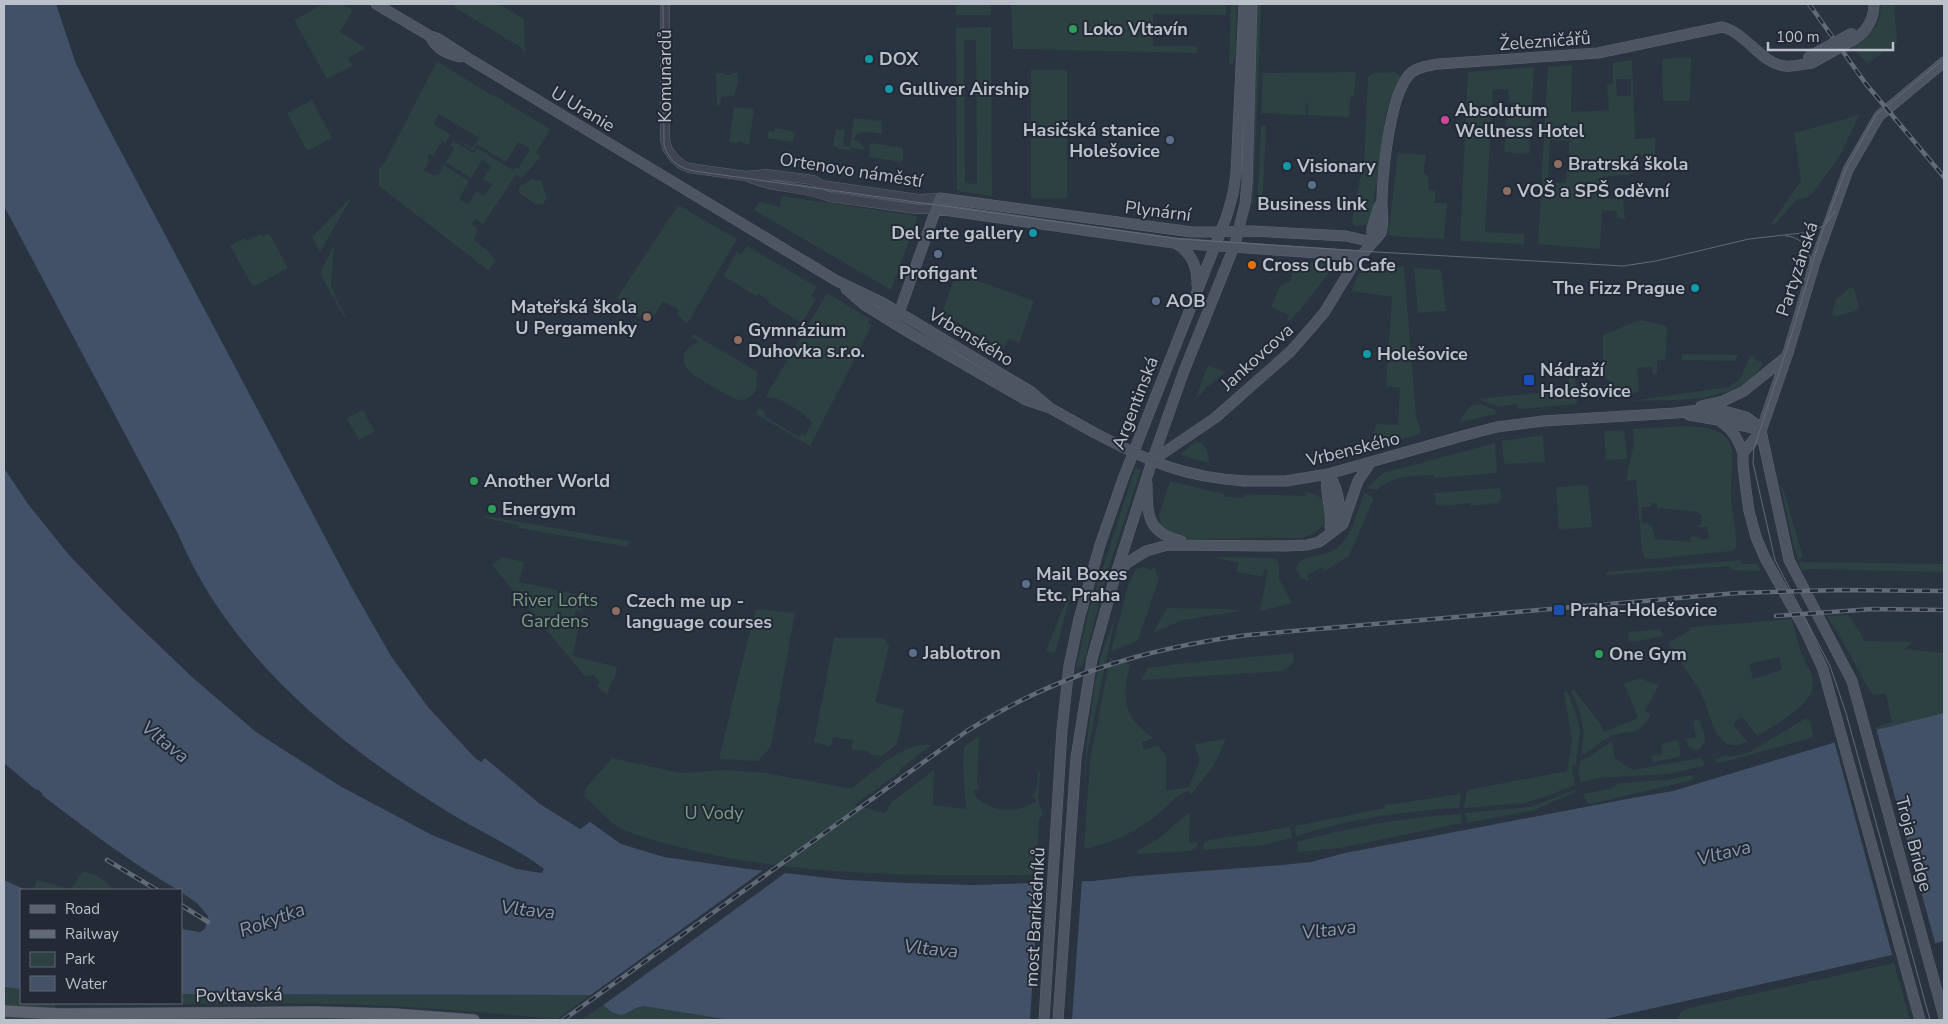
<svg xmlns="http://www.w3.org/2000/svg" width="1948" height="1024" font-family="'Nunito Sans',sans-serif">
<rect width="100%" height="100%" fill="#2a3340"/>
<path fill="#2d4142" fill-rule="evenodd" d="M324,4h18l11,6 -13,22 26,16 -18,10 4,8 -25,13 -33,-59z
M454,4h45l25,15 1,33 -3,-2v-2l-68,-41z
M956,4h35v11h-35z
M1011,4h215v11l-73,-1v32h44v7l-184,-4z
M1231,4h6l-2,55 -6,7z
M1258,4h3l-8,201 -2,-1z
M1881,4h13l3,38 -30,22 -17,-20c22,-11 30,-14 31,-40z
M991,27v21l1,148 -35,-5 -1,-163zM964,40h12l1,144 -12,-1z
M1691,57l-1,44h-27l-1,-42z
M1632,60l3,79 20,-1v17l-23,1 1,18 -31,3 1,21 20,2 2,19 -8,-1v-7l-15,-1 -2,39 -62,-5 10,-177 24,-2 -1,47 38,-2 -2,-26h6v-21zM1616,79h15v17h-14zM1550,140l19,1v28h-2l-1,14 -18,-1z
M437,61l54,34 1,-1 58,35 -14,24 5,3 -19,22 -6,-3 -33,49 -7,-5 -4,5 6,5 -4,11 14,11 8,10 -8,9 -109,-84v-17l7,-9zM439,114l40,24 -6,10 -18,-9 18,11 4,-6 29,18 12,-20 12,7 -12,20 -3,-1 -2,2 -36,-22 -3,5 -21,-12 -2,4 3,4 -9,13 26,16 11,-18 9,6 -8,13 9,5 -8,12 -8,-5 -8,13 -9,-5 10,-18 -25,-16 -6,10 -2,-1 -2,2 -10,-6 6,-10 -3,-2 2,-4 4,2 9,-15 3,2 6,-8 -18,-11z
M1534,67l-5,87 -25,-2 3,-35 2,-1 -1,-5h5v-9h-5l2,-6h-2l1,-6 -16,-1 -8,143 39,2v10l-64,-3 8,-169z
M1031,70h36v128h-36z
M1356,72l-2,24 -4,1 -1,20 -41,-2v-12h-2l-1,12 -44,-2 2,-40z
M1395,72l6,4 -15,36 -15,110 -1,3 -16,1 -2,-5 7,-38 5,-15 4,-91 6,-4z
M716,73h9v2h6v-2h7v10l-4,13 -13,1 -1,8h-3z
M312,100l20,38 -25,13 -20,-38z
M734,107l20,2 -5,36 -11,-4 -1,2 -8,-1z
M1859,115l-18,39 -27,38 -8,6 -9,1 -22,25h-4l30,-43 -7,-48z
M854,118l28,3v13c-12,-2 -23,-6 -29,6l7,1 1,4 4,2 -1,3 -14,-2v2l-12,-1v-2l-5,-1 3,-17 9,1 -2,16 7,1z
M1261,126h5l-3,65 -6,19z
M775,128l20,4 -2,10 -26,-4 1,-7 7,1z
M872,143l31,5v12l-2,2 -32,-5 1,-13z
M1398,153l28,2c0,7 -3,12 -2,18l4,3 1,14 6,1v12h12l-3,36 -54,-3 -2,-1z
M532,179l9,2 6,17 -4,6h-8l-17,-12 2,-6z
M352,196l-32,56 -8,-15z
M781,196l137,20 -27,74 -137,-80 6,-8 20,5z
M678,205l59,34 -50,85 -10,-9 2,-5 -16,-9 -14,23 -25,-16 2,-4 -9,-6z
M269,233l19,35 -31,17h-5l-22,-39 14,-8 2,3 15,-7 2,2z
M334,245l-3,42 15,31 -1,1 -25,-46z
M747,246l70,41 -6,9 5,3 -14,24 -34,-20 1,-2 -11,-7 -2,2 -33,-20 14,-24 4,3z
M1293,260l43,4 -37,47 -9,9h-3l2,-5 -18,-8 9,-21 11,-5z
M1372,266l32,1 12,149 5,18 -47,14 -1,-11 3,-13 22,1 2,-37 -14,-2 6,-89 -40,-6c4,-12 7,-22 20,-25z
M1414,268l27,2 5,41 -28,2z
M956,273l78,28 -15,42 -10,-5 -6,11 -61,-36z
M1851,287l3,2 5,18 -3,4 -19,5 -5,-2 4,-15z
M827,293l43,26 -2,4 4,2 -62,121 -54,-32 3,-6 6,4 -1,4 35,21 3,-3 3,1 7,-12c-6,-9 -24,-20 -35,-24 -5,-2 -6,0 -11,-3z
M1640,320l27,6 -1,33 -9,2v13h-4l-1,-7 -15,1 2,24 -12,3h-9l-15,-21v-39z
M693,334l65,38c-4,7 2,14 -5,22 -3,4 -8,6 -14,6 -8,-1 -44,-24 -51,-30 -9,-13 -3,-24 11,-28l-8,-5z
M1682,354l57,1 -4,6 -53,-1z
M1754,355v4l8,3c0,6 -4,9 -8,13 -30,30 -83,24 -123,26l98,-14 11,-8 10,-22z
M1208,365l18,7 -19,15 -12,13z
M1571,371h4l2,33 -55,5h-4l-1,-5 -18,3 -21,-8 79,-8 11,-8z
M1481,404l14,6 1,2 -1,2 -34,8 -1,-2 10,-14z
M363,410l12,22 -16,8 -12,-22z
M1686,426c61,3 44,26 45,71 0,17 7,35 5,51l-4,3 -82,8 -5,-1 -3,-7 -6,-71 -10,1 8,-38 -1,-14zM1651,503l6,1v4l42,4v2l3,1 -1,10h-3v2h9l2,11 -7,2 -3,-3 -8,-1v6l-36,-3 -3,-14 -11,-3 1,-15h9z
M1624,430l3,29 -21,1 -2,-29z
M1543,435l2,27 -41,2 -2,-23z
M1196,441c10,3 13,12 13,22l-29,-8z
M1495,443l2,30 -63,5v-3c-20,1 -42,0 -57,15l-10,-2 16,-15z
M1135,468l6,2 -34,103 -24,92 -7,3 13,-58z
M1170,481l54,13 1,3 19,1 1,-4 61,2v-4c31,4 27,41 -6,46l-119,1 -21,-12 -1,-12z
M1588,485l4,42 -33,3 -3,-43z
M1782,485l21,72 -4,3 1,2 144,2v8l-137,-3 -5,2 -9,-27 -12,-57z
M1500,488l1,9 -3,6 -27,3 -1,-3 -25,3 -6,-1 -3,2 -1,-14z
M1364,493l9,4v3l-24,56 -24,15 -3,-4 -15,8 2,6 -8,-3 -5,-8c1,-17 26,-11 41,-22 16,-12 20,-37 27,-55z
M480,515l149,26 -1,6 -109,-19v-3l-34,-7z
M502,557l22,5 -5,20 65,14 -3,16 -5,-2 -2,10h6l-7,36 44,11 -3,14 -2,-1 -5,15 -10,-9 3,-3 -6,-8 -9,1 -93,-111z
M1212,557l63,1 4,6v15l13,24 -32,8 8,-41 -4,-1 -1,8 -25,-5 -2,-1 3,-8z
M1740,560l1,4h16l4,7 -29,-1 -3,-4 -123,9v-3z
M1143,567l8,3 3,-3 5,11 -21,62 -27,12 17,-67 8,-16z
M1071,589l1,1 -17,63 -9,-2z
M1167,608l61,1 13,2 -58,9 -30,13z
M756,609l39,4 -24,133c-3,6 -9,8 -13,15l-39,-2 17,-72z
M1848,615l14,20 2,6 49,1 -9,7 40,4v60l-68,17v-3l16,-5 -6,-28h-14c-13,-19 -21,-41 -34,-60h2l-5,-5 -8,-13z
M1115,618l-27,130 -4,42 2,-41 9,-67 6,-26z
M1791,619c4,11 7,22 10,33 4,11 12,21 12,33 -1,21 -40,41 -56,51l-15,-19 -9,7 14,18c-34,16 -37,-34 -47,-51 -10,-16 -22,-32 -32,-48l22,-13 2,-3zM1779,657l3,13 -29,9 -4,-15z
M1660,629l4,7c-13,2 -23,5 -35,6l-1,-10z
M834,638h50l5,8 -14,56 29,8 -7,34 -15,12 -13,-2 -1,-3 -17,-2 2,-9 -20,-3 -2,10 -17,-5z
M1293,653l1,8 -5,6 -7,4 -141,9 7,-12 28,-4z
M1110,658l20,7c-9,34 -6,52 23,73l-11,5 2,7 14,-5 8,11v35l23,-4 11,-27 -6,-16 32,-5 -13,28 -22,27 -3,-3c-12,4 -21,16 -31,24 -23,18 -45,28 -73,34l6,-88z
M1639,678l20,7 -14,26 6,3c-13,25 -24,14 -43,24 -10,5 -16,13 -27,17 6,-26 0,-42 -10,-65l4,1 26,34 3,7 34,-14 -14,-34z
M1567,691l8,20 5,20 -4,33 -4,3 3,18 -28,11 -23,7 -60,5 3,-18 100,-19 5,-30 -8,-48z
M1806,718l2,3 2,-1 4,17 -94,26 -5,-2 1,-2 11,-4 2,2 19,-4z
M1699,720l5,12 1,9 -7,10 -10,-5 -1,-4 -4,-3 13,-2 -3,-16z
M979,736l-2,44 2,9 -6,2c10,22 47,24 64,9l-5,-4 5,-7 1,-17 2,-1 -2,28 5,16 -4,4 -3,49 -5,7c-118,1 -237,1 -352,-28 -19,-5 -52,-13 -67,-24 -10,-8 -19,-19 -28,-27l1,-7 27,-31 69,15 45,-3 40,3 81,15h5c20,-15 54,-48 79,-43l-32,25 1,2 -46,33 31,8 8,-12 41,-31 -1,35 33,4 -3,-44 1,-18z
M1678,740l3,13 -2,4 -26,5 -2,-6 11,-2 -1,-10z
M1612,741l3,17 18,12 68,-12 4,5 -2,3 -35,8 -68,4 -19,4 -3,-11 3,-11 8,-3z
M1693,775l-1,5 -101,24 -4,-1 -4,-9 26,-5 11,-6 46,-3z
M1575,790l3,1 -44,19 -67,13 -2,-10 65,-6z
M1461,794l-2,14c-55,3 -110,11 -163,28l-1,-10 90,-18v-3z
M1190,812l-1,31 9,-1 -2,6 -7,3 -50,3 -4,-2 23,-13z
M1461,814l1,9 -122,25 -42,4 -1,-10c54,-15 108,-25 164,-28z
M1290,827l2,11 -29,7 -60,5 1,-7 5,-3z
M82,872c14,0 23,10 33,18h-29l-7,-3 -2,3h-44l4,-10 34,9z
M1894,963l16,56 -5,1h-229l6,-9 7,-3z
M4,987l17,2v14h34v5l-51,-3z
M181,994l410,1 -34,24c-77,-7 -154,-14 -231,-15 -90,-2 -179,3 -269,-1h124z
M604,1004l7,7 15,2 10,-7h7l87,14h-149z
M4,1015l40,5h128l128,-4 80,4h-376z"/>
<path fill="#425167" d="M4,4h52l20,60 22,44 254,480 39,68 37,51 47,51 6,4 4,-4 55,46 40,25 10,-7 31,22 43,13 84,12 99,11 59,3 67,2 120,-4 43,-5 146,-11 29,-3 34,-9 287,-55 41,-7 203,-61 68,-17v228l-52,14 -292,65h-870l-87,-14c-8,1 -11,5 -18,8 -13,4 -23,-11 -30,-19l-414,-1v-65l19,3 5,-3 3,-13 -11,-13 -16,-11v-2h-3c-48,-28 -92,-61 -136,-95l1,-1 -6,-5 -1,1 -32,-27v-295l24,36 41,51 53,55 70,67 64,55 84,54 92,49 84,34 26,4 2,-4c-28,-21 -61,-36 -91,-54 -112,-68 -223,-157 -275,-281l-174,-328z
M4,880l22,10h-5v99l-17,-2z"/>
<path fill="#2a3340" d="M1876,728l60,218 -43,12 -59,-218z
M765,869l23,2 -186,135 -8,-9h-6z
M1082,879l-10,141h-42l9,-140z"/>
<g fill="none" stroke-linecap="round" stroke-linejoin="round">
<g stroke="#5c636e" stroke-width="10">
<path id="tertiary" d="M665,4v135l2,9 7,10 8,7 7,3 57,8 20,-2 47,6 8,5 97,14 22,-1
M746,176c27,13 57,10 84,21l86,12h21"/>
</g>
<g stroke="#5c636e" stroke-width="11">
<path id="secondary" d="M376,4l54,32 9,3 32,21 366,221 46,22 147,88 20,17
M430,36c7,14 16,17 30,21
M1855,39c13,-9 19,-20 19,-35
M937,209l237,34 188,13
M1372,242v-13l7,-23
M1175,243c16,9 23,24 22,42
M846,289l17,15 47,29 116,67 24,8 43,24
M895,324l45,-126 252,34 61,-1 93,5 26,6
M1701,406l22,-5 21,-10 42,-34
M1689,415l29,5 42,10
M1721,422c12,8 17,17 22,31
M1153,460l62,-42 76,-67 33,-38 30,-49 27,-31c4,-12 0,-24 1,-35 1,-28 8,-108 30,-126 8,-6 17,-6 26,-8l160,-11 124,-26c25,6 39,37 63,39 9,1 18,-2 27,-3
M1328,474c11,14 16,40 5,55
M1328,474c-5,18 5,35 2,53
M1245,481h41l42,-7 138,-39 31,-8 46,-6 133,-8 30,-4 22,3 18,5 7,5 8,9 28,129 63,121 92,336
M1147,484c0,30 0,49 34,57
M1118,573l9,-10 19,-12 22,-6 117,1 22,-1 12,-3 24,-18 15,-43 13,-19
M1044,1020l18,-290 7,-64 10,-47 21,-74 23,-66 103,-261 7,-24 3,-21 8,-169
M1058,1020l18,-262 16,-99 22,-79 38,-119 32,-90 51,-127 10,-40 2,-22 5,-178
M1920,1020l-97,-351 -19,-41 -39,-70 -9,-21 -7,-26 -3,-21 -3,-25v-12l18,-22 27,-78 27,-91 33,-92 31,-54 65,-54"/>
</g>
<g stroke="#484e5a" stroke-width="12">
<path id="primary" d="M4,1011l57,3 252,-2 82,2 79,6"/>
</g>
<use href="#tertiary" stroke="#3e4550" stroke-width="9"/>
<use href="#secondary" stroke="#4d5563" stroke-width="10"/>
<use href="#primary" stroke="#5d6470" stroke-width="11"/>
<path stroke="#616a77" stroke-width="1" d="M663,4l1,141c5,15 14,23 30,26l486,68 197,13 246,14 33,-5 93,-22 62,-7 14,-7 10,-14
M1786,236c15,1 24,12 25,27
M1930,1020l-84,-307 -16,-47 -55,-106 -22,-97 1,-15 38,-115 28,-95 26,-69 30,-54 68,-56"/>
<g stroke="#616a77" stroke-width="4.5">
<path id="rail" d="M1809,4l57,80 78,93
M1776,616l97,-7 71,1
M107,860l50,30
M181,905l27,17
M563,1020l404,-289c86,-55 180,-83 281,-96l489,-42 102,-3 105,1"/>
</g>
<use href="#rail" stroke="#232a36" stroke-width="2.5" stroke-dasharray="8" stroke-linecap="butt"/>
<g stroke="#5c636e" stroke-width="11" stroke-linecap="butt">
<path id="secondary-bridge" d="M1808,57l44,-24
M1812,63l43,-24
M1093,432c55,29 89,45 152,49"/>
</g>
<use href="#secondary-bridge" stroke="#4d5563" stroke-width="10"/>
</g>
<g fill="#2e9e5b" stroke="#232a36" stroke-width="2">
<circle cx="1073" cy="29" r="5"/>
<circle cx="474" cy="481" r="5"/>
<circle cx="492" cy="509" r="5"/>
<circle cx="1599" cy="654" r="5"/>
</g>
<g fill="#0f9aa8" stroke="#232a36" stroke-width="2">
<circle cx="869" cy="59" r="5"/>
<circle cx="889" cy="89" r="5"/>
<circle cx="1287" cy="166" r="5"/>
<circle cx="1033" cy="233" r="5"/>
<circle cx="1695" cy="288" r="5"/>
<circle cx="1367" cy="354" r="5"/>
</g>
<circle fill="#d1479c" stroke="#232a36" stroke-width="2" cx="1445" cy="120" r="5"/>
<g fill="#5c6f8a" stroke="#232a36" stroke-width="2">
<circle cx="1170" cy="140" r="5"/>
<circle cx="1312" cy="185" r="5"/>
<circle cx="938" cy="254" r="5"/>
<circle cx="1156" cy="301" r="5"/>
<circle cx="1026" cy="584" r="5"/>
<circle cx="913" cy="653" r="5"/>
</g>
<g fill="#8d6e63" stroke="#232a36" stroke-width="2">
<circle cx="1558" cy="164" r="5"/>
<circle cx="1507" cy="191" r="5"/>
<circle cx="647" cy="317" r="5"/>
<circle cx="738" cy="340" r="5"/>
<circle cx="616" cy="611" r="5"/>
</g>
<circle fill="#e8710a" stroke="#232a36" stroke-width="2" cx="1252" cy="265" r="5"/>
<g fill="#1a4fb4" stroke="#232a36" stroke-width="2">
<rect x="1523" y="374" width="12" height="12" rx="2.5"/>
<rect x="1553" y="604" width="12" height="12" rx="2.5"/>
</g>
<g text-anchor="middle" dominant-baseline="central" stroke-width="4" stroke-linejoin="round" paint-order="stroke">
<g font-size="18" font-weight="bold" fill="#bbc1ca" stroke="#232a36" text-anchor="start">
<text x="1083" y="29">Loko Vltavín</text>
<text x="879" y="59">DOX</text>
<text x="899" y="89">Gulliver Airship</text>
<text x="1455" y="110">Absolutum<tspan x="1455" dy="21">Wellness Hotel</tspan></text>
<text x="1160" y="130" text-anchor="end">Hasičská stanice<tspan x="1160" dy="21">Holešovice</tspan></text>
<text x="1568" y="164">Bratrská škola</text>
<text x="1297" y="166">Visionary</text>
<text x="1517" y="191">VOŠ a SPŠ oděvní</text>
<text x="1312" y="204" text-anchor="middle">Business link</text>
<text x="1023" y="233" text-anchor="end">Del arte gallery</text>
<text x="1262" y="265">Cross Club Cafe</text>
<text x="938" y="273" text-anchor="middle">Profigant</text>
<text x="1685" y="288" text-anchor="end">The Fizz Prague</text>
<text x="1166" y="301">AOB</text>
<text x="637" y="307" text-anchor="end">Mateřská škola<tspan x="637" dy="21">U Pergamenky</tspan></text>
<text x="748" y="330">Gymnázium<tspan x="748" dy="21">Duhovka s.r.o.</tspan></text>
<text x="1377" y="354">Holešovice</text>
<text x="1540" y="370">Nádraží<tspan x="1540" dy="21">Holešovice</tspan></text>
<text x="484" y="481">Another World</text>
<text x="502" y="509">Energym</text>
<text x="1036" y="574">Mail Boxes<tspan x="1036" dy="21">Etc. Praha</tspan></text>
<text x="626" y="601">Czech me up -<tspan x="626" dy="21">language courses</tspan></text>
<text x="1570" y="610">Praha-Holešovice</text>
<text x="923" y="653">Jablotron</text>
<text x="1609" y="654">One Gym</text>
</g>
<g font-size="18" fill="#bbc1ca" stroke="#232a36">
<text transform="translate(1545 41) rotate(-4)">Železničářů</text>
<text transform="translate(665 76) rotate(-90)">Komunardů</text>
<text transform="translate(583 109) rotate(31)">U Uranie</text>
<text transform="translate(851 170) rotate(9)">Ortenovo náměstí</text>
<text transform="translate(1158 211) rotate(7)">Plynární</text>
<text transform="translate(1797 269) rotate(-72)">Partyzánská</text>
<text transform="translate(971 337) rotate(31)">Vrbenského</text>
<text transform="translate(1257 357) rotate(-42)">Jankovcova</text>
<text transform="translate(1135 403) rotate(-69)">Argentinská</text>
<text transform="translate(1353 449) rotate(-14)">Vrbenského</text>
<text transform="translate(1914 844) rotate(75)">Troja Bridge</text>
<text transform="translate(1035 917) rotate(-87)">most Barikádníků</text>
<text transform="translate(239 995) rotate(-1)">Povltavská</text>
</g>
<g font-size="18" fill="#7c9d84" stroke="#232a36">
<text x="555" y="600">River Lofts<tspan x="555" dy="21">Gardens</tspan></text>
<text x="714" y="813">U Vody</text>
</g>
<g font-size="19" font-style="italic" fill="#8697ae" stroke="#232a36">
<text transform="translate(165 742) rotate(39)">Vltava</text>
<text transform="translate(1724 853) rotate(-14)">Vltava</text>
<text transform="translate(528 910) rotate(6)">Vltava</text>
<text transform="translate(272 920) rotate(-20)">Rokytka</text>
<text transform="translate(1329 930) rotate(-7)">Vltava</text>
<text transform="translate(931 949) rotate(6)">Vltava</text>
</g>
</g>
<rect width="1948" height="1024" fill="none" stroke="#bbc1ca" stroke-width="10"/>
<rect x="20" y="889" width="162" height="115" fill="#232a36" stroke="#606671"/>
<rect x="30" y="905" width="25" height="8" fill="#5d6470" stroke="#606671"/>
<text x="65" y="914" font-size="15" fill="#bbc1ca">Road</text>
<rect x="30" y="930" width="25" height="8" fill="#616a77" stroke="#606671"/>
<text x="65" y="939" font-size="15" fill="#bbc1ca">Railway</text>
<rect x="30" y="952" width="25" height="15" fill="#2d4142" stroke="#606671"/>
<text x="65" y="964" font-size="15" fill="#bbc1ca">Park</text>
<rect x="30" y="976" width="25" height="15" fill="#425167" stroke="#606671"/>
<text x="65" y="989" font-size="15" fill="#bbc1ca">Water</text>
<path d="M1768 42v8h125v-8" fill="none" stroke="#bbc1ca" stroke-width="2.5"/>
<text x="1776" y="42" font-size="15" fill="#bbc1ca" stroke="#232a36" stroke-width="4" paint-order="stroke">100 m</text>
</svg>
